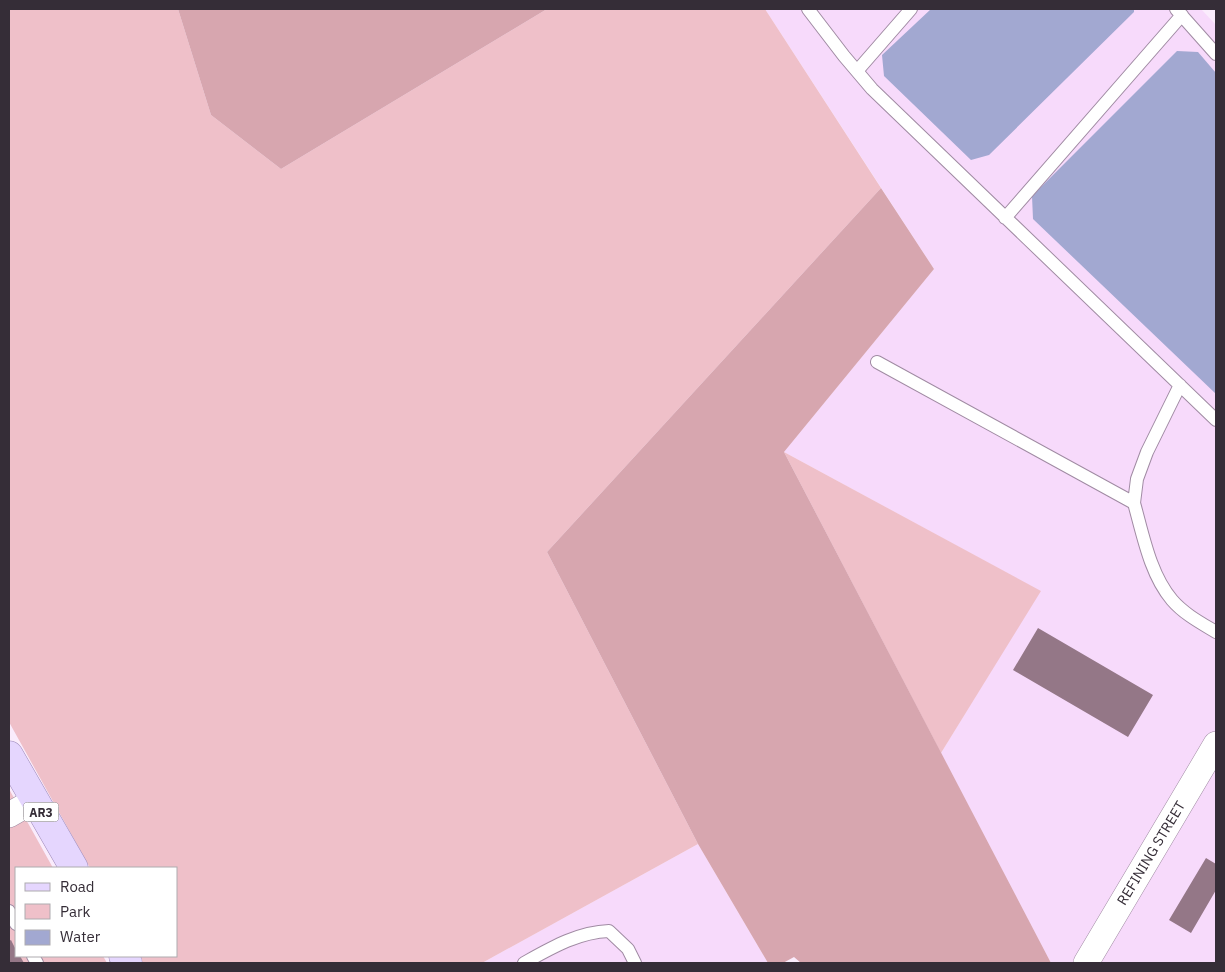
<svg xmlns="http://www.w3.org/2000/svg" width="1225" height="972" font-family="'IBM Plex Sans',sans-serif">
<rect width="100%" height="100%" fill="#faecfc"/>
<path fill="#f7dafb" d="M765,9h436l15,16v938h-165l-110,-210 99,-162 -256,-139 150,-183z
M698,844l70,119h-286z"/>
<path fill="#efc0c9" d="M9,9h169l33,106 70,54 266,-160h218l116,179 -334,364 151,292 -216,119h-339l-4,-7h37v-88h-86l-81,-146z
M784,452l257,139 -100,162z
M9,789l44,79h-37v88h87l4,7h-98z"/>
<path fill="#d7a6af" d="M178,9h369l-266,160 -70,-54z
M881,188l53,81 -150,183 267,511h-250l-7,-6 -11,6h-15l-70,-119 -151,-292z"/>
<path fill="#a2a8d1" d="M931,9h203v3l-145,143 -18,5 -87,-84 -2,-21z
M1177,51l21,1 18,21v321l-183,-175 -1,-23z"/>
<path fill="#947787" d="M1038,628l115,67 -25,42 -115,-67z
M1206,858l10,6v26l-25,43 -22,-13z
M11,940l5,10v6h4l4,7h-15v-22z"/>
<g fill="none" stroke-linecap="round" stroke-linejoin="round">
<g stroke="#a08ba3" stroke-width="14">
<path id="service" d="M808,9l36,47 28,33 344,331
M1176,9l40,45
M857,71l54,-62
M1005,218l177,-203
M877,362l257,141c9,32 16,71 38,97 12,14 29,23 44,32
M1134,503l3,-24 10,-27 33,-67
M9,911l7,13
M33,956l4,7
M524,963c27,-15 54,-31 85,-32l19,18 7,14"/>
</g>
<g stroke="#a08ba3" stroke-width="26">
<path id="minor" d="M9,815l26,-15
M1086,963l130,-219"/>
</g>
<g stroke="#9c89b8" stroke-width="29">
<path id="primary" d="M9,755l65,113
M123,956l5,7"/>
</g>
<use href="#service" stroke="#fff" stroke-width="12"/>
<use href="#minor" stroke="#fff" stroke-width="25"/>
<use href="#primary" stroke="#e5d6fe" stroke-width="28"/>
</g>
<g text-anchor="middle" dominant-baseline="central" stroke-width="4" stroke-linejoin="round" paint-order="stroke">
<rect fill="#fff" stroke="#726c73" stroke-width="1" x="23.5" y="802.5" width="35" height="19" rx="4"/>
<g font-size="12" font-weight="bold" fill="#352d37">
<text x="41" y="812">AR3</text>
</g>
<g font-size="14" fill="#352d37" stroke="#fff">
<text transform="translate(1151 853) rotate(-59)">REFINING STREET</text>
</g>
</g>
<rect width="1225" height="972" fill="none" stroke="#352d37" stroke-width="20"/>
<rect x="15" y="867" width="162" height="90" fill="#ffffff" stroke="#aeabaf"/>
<rect x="25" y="883" width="25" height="8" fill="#e5d6fe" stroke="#aeabaf"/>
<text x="60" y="892" font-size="15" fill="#352d37">Road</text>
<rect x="25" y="904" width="25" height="15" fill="#efc0c9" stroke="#aeabaf"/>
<text x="60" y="917" font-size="15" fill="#352d37">Park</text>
<rect x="25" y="930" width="25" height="15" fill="#a2a8d1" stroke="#aeabaf"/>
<text x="60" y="942" font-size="15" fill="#352d37">Water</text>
</svg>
